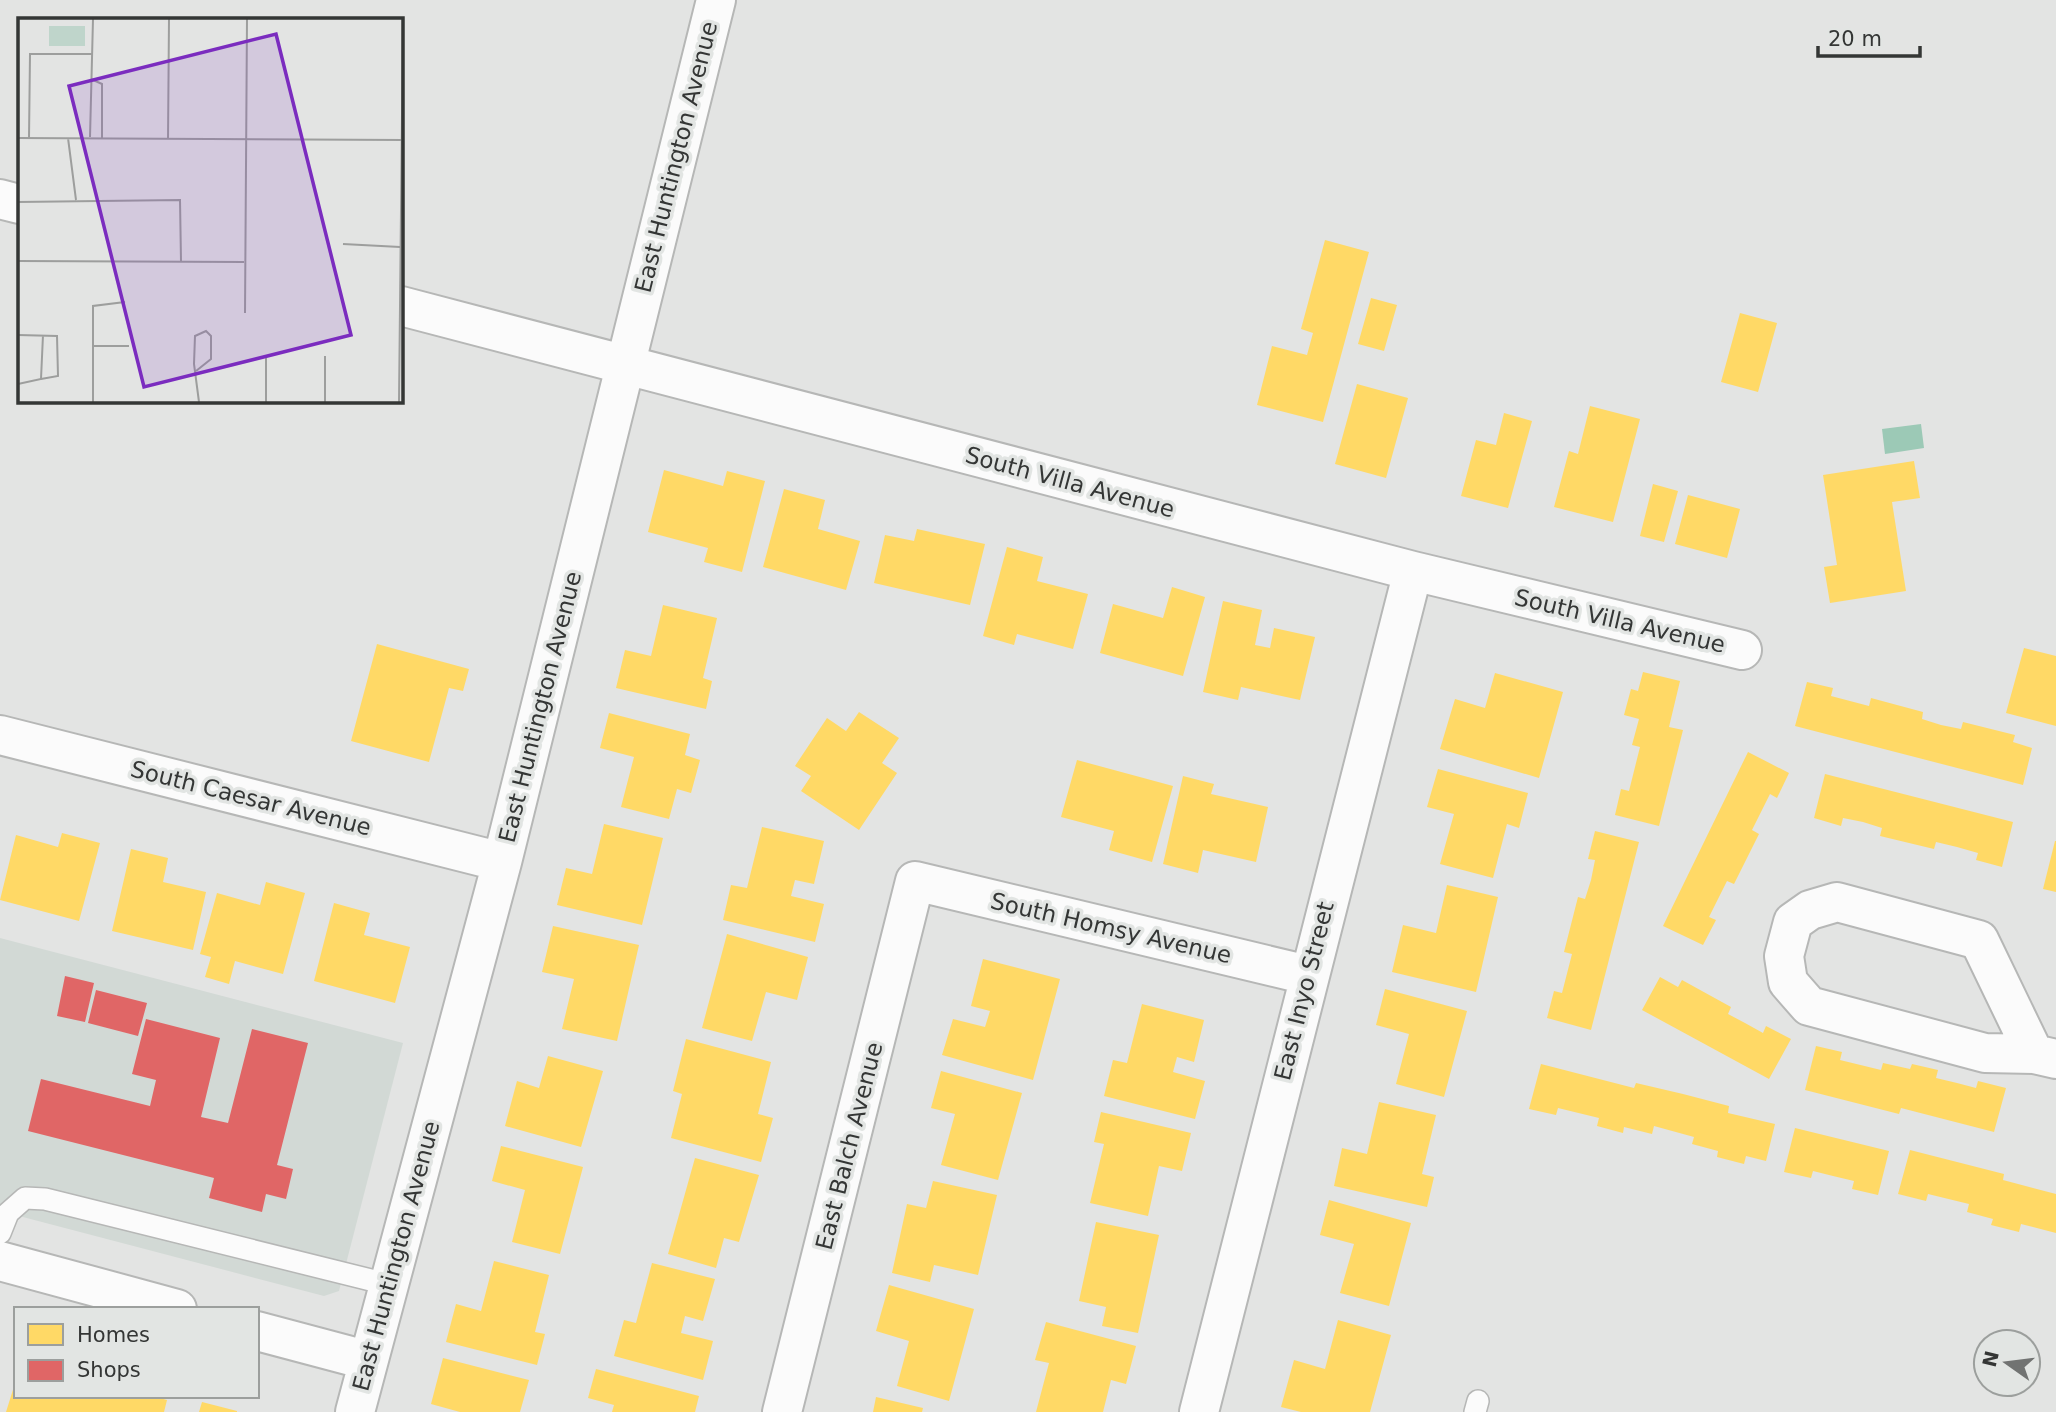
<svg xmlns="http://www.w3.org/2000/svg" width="2056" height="1412" font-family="'DejaVu Sans',sans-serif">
<rect width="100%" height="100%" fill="#e3e4e3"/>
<path fill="#d2d9d5" d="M0,938l403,105 -64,248 -15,5 -324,-85z"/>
<path fill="#9cc9b6" d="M1921,424l3,24 -39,6 -3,-25z"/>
<path fill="#ffd966" d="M1325,240l44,12 -46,170 -66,-17 15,-59 35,9 6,-22 -12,-4z
M1371,298l26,7 -13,46 -26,-7z
M1740,313l37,10 -19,69 -37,-10z
M1357,384l51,14 -22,80 -51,-14z
M1590,406l50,13 -27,103 -59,-15 15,-56 9,3z
M1504,413l28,8 -24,87 -47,-12 15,-56 20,5z
M1914,461l6,37 -28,4 14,89 -76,12 -6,-36 13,-2 -14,-90z
M664,470l59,16 4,-15 38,10 -23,91 -38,-10 4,-14 -60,-16z
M1653,484l25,7 -14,51 -24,-6z
M784,489l41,11 -7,29 42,12 -14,49 -83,-23z
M1688,495l52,14 -13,49 -52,-14z
M917,529l68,15 -15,61 -96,-22 11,-48 29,6z
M1007,547l36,10 -6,24 51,13 -15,55 -56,-15 -3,11 -31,-9z
M1172,587l33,10 -22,79 -83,-23 13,-49 50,14z
M1223,601l39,9 -7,35 15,3 4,-20 41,9 -15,63 -59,-13 -3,13 -35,-8z
M663,605l54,13 -14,60 9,3 -6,28 -90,-21 9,-38 26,6z
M377,644l92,25 -6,22 -14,-3 -20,74 -78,-21z
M2024,648l32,8v70l-50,-13z
M1643,672l37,9 -11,46 14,3 -24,96 -44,-11 6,-26 8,2 11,-44 -8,-2 7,-26 -15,-4 7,-26 7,2z
M1495,673l68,19 -24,86 -99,-29 15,-50 30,9z
M1807,682l26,6 -2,8 38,10 2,-8 52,14 -1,7 19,6 20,4 2,-7 52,13 -2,7 19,6 -9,37 -228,-59z
M859,712l40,26 -17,25 15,10 -38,57 -58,-39 10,-15 -16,-10 32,-48 19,13z
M609,713l81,21 -5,21 15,5 -9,33 -14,-4 -8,30 -48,-12 13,-50 -34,-9z
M1748,752l41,21 -12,25 -7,-4 -18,36 7,4 -25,50 -7,-3 -18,36 7,3 -13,25 -40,-19z
M1077,760l96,26 -21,76 -43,-12 5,-19 -53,-14z
M1438,769l90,24 -9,35 -12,-4 -14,54 -53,-14 14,-50 -27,-7z
M1825,774l188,48 -11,45 -26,-7 2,-7 -21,-6 -21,-5 -2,7 -54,-13 2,-8 -19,-6 -20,-4 -2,8 -27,-8z
M1183,776l31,8 -3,10 57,13 -12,55 -53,-12 -5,23 -35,-9z
M604,824l59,14 -21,87 -85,-20 9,-37 26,6z
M762,827l62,14 -10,43 -19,-4 -4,16 33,8 -9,38 -92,-22 8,-35 16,3z
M1595,831l44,11 -48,188 -44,-12 7,-27 8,2 10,-39 -8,-2 14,-55 7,2 6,-19 4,-20 -7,-1z
M62,833l38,10 -21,78 -79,-21 16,-65 42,12z
M2055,841h1v51l-13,-3z
M131,849l37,9 -5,24 43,10 -13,58 -81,-19z
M266,882l39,11 -22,81 -48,-13 -6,23 -24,-7 6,-20 -11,-3 17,-61 43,12z
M1447,885l51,12 -22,95 -84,-20 11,-47 33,8z
M334,903l36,10 -6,22 46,12 -15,56 -81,-22z
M553,926l86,19 -22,96 -55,-12 12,-50 -32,-7z
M727,934l81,23 -11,43 -31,-8 -14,49 -50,-13z
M983,959l77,20 -27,101 -91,-25 11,-36 32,8 5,-16 -19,-5z
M1660,977l18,10 4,-7 49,27 -3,7 17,9 18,10 3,-7 25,13 -22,40 -127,-69z
M1385,989l82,22 -23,86 -48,-13 13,-50 -33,-9z
M1142,1004l62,16 -10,42 -17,-5 -4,15 32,9 -10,38 -91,-23 9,-36 14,3z
M686,1039l85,23 -13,52 15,4 -12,44 -90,-24 11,-44 -9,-3z
M1816,1046l26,6 -2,8 41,10 2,-7 27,6 2,-5 26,6 -2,8 21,5 19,5 2,-7 28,7 -12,44 -93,-24 -2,6 -94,-24z
M548,1056l55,15 -22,76 -76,-21 12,-45 22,7z
M1541,1064l93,24 2,-5 47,11 46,12 -1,7 47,11 -9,37 -20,-5 -2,8 -27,-7 1,-6 -26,-7 2,-7 -40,-11 -2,8 -28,-7 -1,6 -26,-7 2,-8 -41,-10 -2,7 -27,-6z
M941,1071l81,22 -24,87 -57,-15 14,-51 -24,-6z
M1379,1102l57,13 -14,59 12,3 -7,30 -93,-21 8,-38 25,6z
M1101,1112l90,21 -9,38 -23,-5 -11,50 -58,-13 14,-59 -10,-2z
M1795,1128l94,23 -11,44 -26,-6 2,-8 -21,-5 -20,-5 -2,7 -27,-6z
M501,1146l82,21 -23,87 -48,-12 13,-52 -33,-9z
M1910,1150l94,24 -1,6 53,14v39l-35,-9 -2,8 -28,-7 2,-6 -26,-7 2,-8 -41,-10 -2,7 -28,-7z
M695,1158l64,17 -20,67 -15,-4 -8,30 -48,-14z
M933,1181l64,14 -19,80 -44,-10 -4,17 -38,-9 15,-69 19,4z
M1329,1200l82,23 -22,83 -49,-13 14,-49 -34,-9z
M1096,1222l63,13 -21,98 -36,-7 4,-19 -27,-6z
M494,1261l55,14 -14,57 10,2 -8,31 -91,-23 10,-38 25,7z
M652,1263l63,16 -12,42 -18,-5 -4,17 32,8 -10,39 -89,-24 10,-36 12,3z
M889,1285l85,24 -25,92 -52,-15 12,-45 -33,-10z
M1338,1320l53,15 -21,77h-69l-20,-5 13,-47 31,9z
M1046,1322l90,24 -10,38 -15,-4 -8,32h-67l13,-49 -14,-3z
M443,1358l86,22 -9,32h-60l-29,-8z
M596,1369l103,27 -4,16h-83l2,-7 -26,-7z
M16,1380v16h136l15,4 -3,12h-158z
M876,1397l47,11 -1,4h-49z
M202,1402l35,9v1h-38z"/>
<path fill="#e06666" d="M65,976l29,7 -9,39 -28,-6z
M96,990l51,13 -9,33 -50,-13z
M146,1019l74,19 -19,79 27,6 24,-94 56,14 -31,122 16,4 -7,30 -20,-5 -4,18 -53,-14 5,-20 -186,-47 13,-52 109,27 6,-26 -24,-6z"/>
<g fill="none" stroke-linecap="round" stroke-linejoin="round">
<g stroke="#b6b7b6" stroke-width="24">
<path id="lane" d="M0,1233l8,-20 17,-15 20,1 342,85
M1475,1412l3,-11"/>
</g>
<g stroke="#b6b7b6" stroke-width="42">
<path id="street" d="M0,199l19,5
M401,306l1012,265 329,79
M0,735l502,127
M2034,1054l-55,-114 -142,-38 -27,8 -17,12 -9,34 4,26 21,24 176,47 49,1 22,5
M0,1261l177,48
M257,1331l109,29
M355,1412l147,-550 214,-862
M782,1412l133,-531 393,94
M1199,1412l214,-841"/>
</g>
<use href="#lane" stroke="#fbfbfb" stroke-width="21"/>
<use href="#street" stroke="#fbfbfb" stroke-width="38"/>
</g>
<g text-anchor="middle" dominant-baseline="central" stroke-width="7" stroke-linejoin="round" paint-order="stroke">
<g font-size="23" fill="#343635" stroke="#e2e5e3">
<text transform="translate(676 157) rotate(-76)">East Huntington Avenue</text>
<text transform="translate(1070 482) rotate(15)">South Villa Avenue</text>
<text transform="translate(1620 621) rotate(13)">South Villa Avenue</text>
<text transform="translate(540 707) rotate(-76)">East Huntington Avenue</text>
<text transform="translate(251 798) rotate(14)">South Caesar Avenue</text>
<text transform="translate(1111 928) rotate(13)">South Homsy Avenue</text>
<text transform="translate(1304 991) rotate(-76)">East Inyo Street</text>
<text transform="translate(849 1146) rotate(-76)">East Balch Avenue</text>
<text transform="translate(396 1256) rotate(-75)">East Huntington Avenue</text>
</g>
</g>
<g transform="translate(18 18)">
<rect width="385" height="385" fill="#e3e4e3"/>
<path d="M31,8h36v20h-36z" fill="#bfd5cb"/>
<path fill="none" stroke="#9d9e9d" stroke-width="2" d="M73,61l11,5v54M72,119l3,-118M0,120l385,2M11,120l1,-84h62M50,120l8,62M150,121l1,-120M0,184l162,-2 1,61M325,226l57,3M0,243l226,1M227,295l2,-294M0,317l39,1 1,40 -17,3M75,328h36M178,353l15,-12v-23l-5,-5 -11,5 -1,28 5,38M0,366l23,-5 2,-44M75,384v-96l32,-4M248,384v-44M307,384v-46M381,384l4,-383"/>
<path fill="#7b2cbf" fill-opacity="0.15" stroke="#7b2cbf" stroke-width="3.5" d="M258,16l75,301 -207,52 -75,-301z"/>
<rect width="385" height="385" fill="none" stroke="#343635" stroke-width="3.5"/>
</g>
<rect x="14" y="1307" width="245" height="91" fill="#e2e5e3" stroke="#9c9f9d" stroke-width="2"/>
<rect x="28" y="1324" width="35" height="21" fill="#ffd966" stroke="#9c9f9d" stroke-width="2"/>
<text x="77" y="1342" font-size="21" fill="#343635">Homes</text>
<rect x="28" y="1360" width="35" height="21" fill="#e06666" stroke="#9c9f9d" stroke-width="2"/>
<text x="77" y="1377" font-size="21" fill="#343635">Shops</text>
<g transform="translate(2007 1363) rotate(284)"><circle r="33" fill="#e2e5e3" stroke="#9c9f9d" stroke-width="2"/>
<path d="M0-5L12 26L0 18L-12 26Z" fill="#717372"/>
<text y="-10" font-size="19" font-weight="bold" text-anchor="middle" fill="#343635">N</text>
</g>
<path d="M1818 46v10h102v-10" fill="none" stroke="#343635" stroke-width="3.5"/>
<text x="1828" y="46" font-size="21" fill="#343635" stroke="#e2e5e3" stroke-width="5" paint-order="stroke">20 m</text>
</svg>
